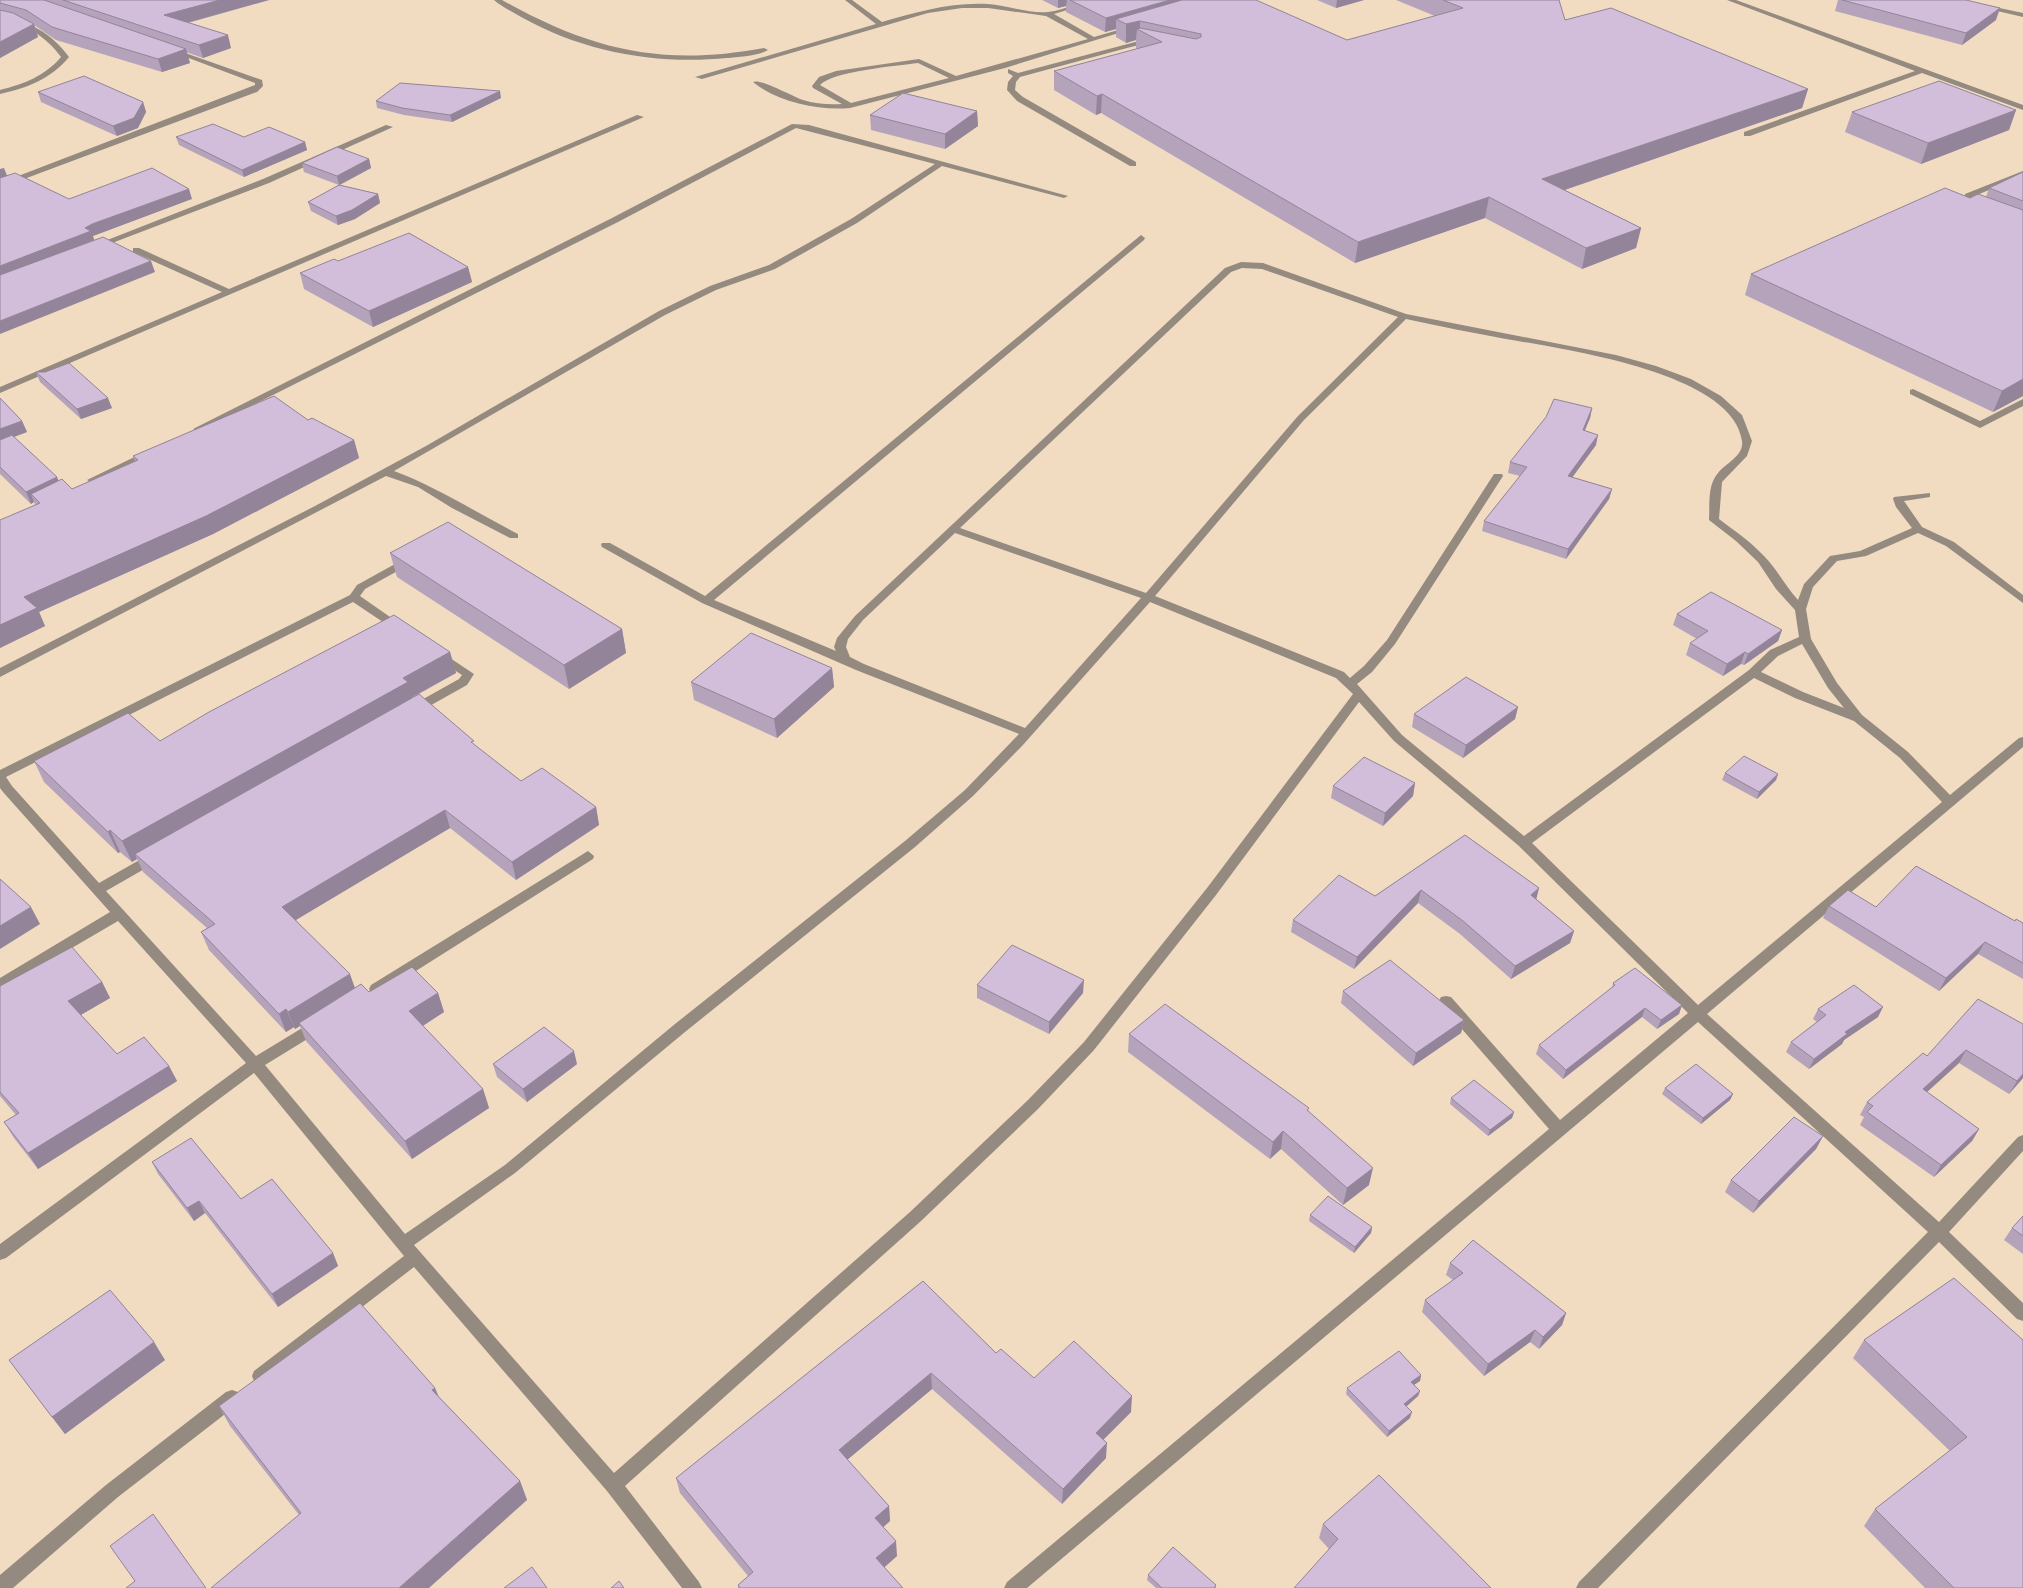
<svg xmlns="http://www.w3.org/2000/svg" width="2023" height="1588" font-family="Manrope,sans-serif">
<rect width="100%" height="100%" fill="#f1dcc2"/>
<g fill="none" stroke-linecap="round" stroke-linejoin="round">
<path fill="#948a7f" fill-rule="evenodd" d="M494,0h8c89,50 160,67 262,48l4,2c-10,6 -29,7 -41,8 -70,7 -143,-6 -204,-40 -10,-6 -21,-11 -29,-18z
M845,0h7l30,22c35,-10 69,-20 106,-18 18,1 42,10 60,8 18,-2 34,-12 52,-12l-46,14 40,23 38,-11 3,2 -130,40 -155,40c-30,3 -73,-6 -97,-26 7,-4 40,15 50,18 13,4 26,5 39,4l-29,-16 -1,-2 7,-9 17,-6 83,-12 37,17 132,-37 -42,-23 -58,-8h-26l-34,5 -226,66 -7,-2 181,-53zM918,63l31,15 -98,25 -31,-18c13,-14 77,-19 98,-22z
M1727,0h9l287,105v5l-101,-37 -172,63h-6v-4l171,-61z
M1950,0h12l61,13v4z
M0,15c29,7 51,17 69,42 -18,22 -42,31 -69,37v-4c24,-6 45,-14 61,-33 -16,-22 -35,-32 -61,-38z
M1139,41l15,4 -3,2 -12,-2 -12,3 -107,29 -4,5 -1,8 8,7 113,65v4h-6l-113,-65 -10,-11 1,-8 5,-6 -5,-3v-4l10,4z
M170,49h4l88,31 1,6 -6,6 -257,96v-5l255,-98v-2l-85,-32z
M637,115l7,2 -644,276v-6l222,-95 -89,-40v-4h6l90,41z
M792,124l17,1 259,71 -4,2 -122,-32 -85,57 -82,46 -59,21 -51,25 -271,156c43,16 83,42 124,63v4h-8l-58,-30 -34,-21 -32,-11 -386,201v-9l315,-162 111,-60 233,-135 51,-25 59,-21 82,-46 84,-55 -139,-36 -178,94 -417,209 -3,1 -5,-3 419,-211z
M386,125l7,2 -124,56 -170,65 -7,-2 171,-67z
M2023,171v5l-51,21v6l6,7 -1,2h-6l-7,-8 1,-10z
M1141,235l4,3 -1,2 -430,360 122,51 -2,-4 3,-9 18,-22 370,-348 16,-6 22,1 143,51 210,41 40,11 35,13 30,17 21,19 10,26 -5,15 -25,26 -3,37c16,12 32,23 45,37 13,13 21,30 34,44l6,-16 26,-28 30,-5 52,-23 -16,-21 -3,-8 1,-2 36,-4v4l-26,4 18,26 32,15 69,53v8l-77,-57 -28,-13 -52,23 -29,5 -24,26 -7,22 5,30 26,44 25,32 46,37 42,43 69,-57 4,-1v10l-316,267 232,208 79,-85 5,-2v16l-74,81 74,71v18l-6,-2 -78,-77 -341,346h-22l3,-6 349,-350 -230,-210 -671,566h-23l3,-6 542,-453 -108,-124 -2,-4 2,-4 5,-1 5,1 109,123 128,-107 -169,-167 -125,-105 -35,-39 -143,193 -122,155 -56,59 -117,112 -296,265 74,96 3,6h-20l-75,-97 -193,-224 -148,114 -6,3 -6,-3 -2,-5 2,-5 150,-115 -150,-183 -248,185 -6,2v-16l246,-181 -128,-142 -118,69v-12l110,-66 -107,-120 -3,-4v-18l350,-175 7,-10 47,-26h8l1,2 -1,2 -47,26 -5,7 43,30 2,2 -2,2h-8l-42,-28 -347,175 6,9 87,97 51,-29h10l1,3 -1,3 -54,31 150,165 56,-34 5,-2 5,2 2,4 -2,4 -57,35 140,169 100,-69 170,-141 230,-183 60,-51 54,-56 -163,-64 -154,-67 -100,-56 -1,-2 1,-2h8l95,53zM1242,268l20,1 136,48 -100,99 -152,177 -186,-65 271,-256zM1406,319c33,7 67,14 100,20 56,10 227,33 236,102 2,15 -16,22 -24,32 -11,13 -8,31 -9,47l27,21 22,21 18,27 19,21 4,27 -29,13 -21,20 -225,166 -122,-101 -45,-51 15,-12 23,-28 108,-168 -1,-2h-8l-107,166 -23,26 -14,12 -6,-6 -189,-76 149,-176zM955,533l186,65 -116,130 -161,-64 -14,-7 -4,-10 2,-8 15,-19zM1150,602l186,76 17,16 -146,194 -123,154 -56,58 -118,112 -296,261 -200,-228 101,-72 170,-141 230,-185 58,-51 49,-50zM1802,644l26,44 16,20 -41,-16 -42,-20 17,-16zM1754,678l41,20 59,23 46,37 42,44 -244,203 -166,-162z
M1913,389l67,32 43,-22v7l-43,22 -70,-34v-4z
M149,450l4,1v4l-57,27 -4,1 -5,-3z
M441,652l33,22 -7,11 -50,28h-8l-2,-3 2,-3 50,-28 3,-4 -25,-16 -2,-3 2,-3z
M588,851l6,5 -1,3 -212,134h-10l-2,-4 2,-4z
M232,1390l6,2 2,6 -2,6 -120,93 -105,91h-13v-13l106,-90 120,-93z"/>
</g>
<path fill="#b5a3bb" d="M0,0h269l-81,23 43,25 -28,10 -17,-6 4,11 -28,9 -106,-32 -22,-15 4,12 -38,21z
M1042,0h195l110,40 88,-24 -39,-16h163l6,20 243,69 -6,19 -237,82 76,38 -5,20 -54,21 -97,-51 -130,45 -254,-150 -5,2 -42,-25v-19l84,-22 -2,-1v-8l-10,3 -10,-6v-8l-11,3 -39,-20v-6l-8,2z
M1317,0h47l-28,8z
M1838,0h128l30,20 -34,25 -127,-34z
M38,92l105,10 3,10 -8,16 -21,8 -76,-34z
M501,98l-49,24 -48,-7 -27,-7 -1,-7z
M2016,110l-7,20 -88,34 -76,-32 7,-20z
M977,111l1,15 -33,23 -74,-19 -1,-15z
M176,137l129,5 2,8 -63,27 -65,-32z
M369,159l2,9 -31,17 38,9 2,9 -25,16 -17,6 -27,-14 -3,-9 31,-17 -35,-13 -2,-9z
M2023,172v224l-30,16 -248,-117 6,-21 219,-76 16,-1 3,-9z
M338,261l130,6 4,15 -99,45 -69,-38 -4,-16z
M36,372l76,36 -31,11 -41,-37z
M0,398l22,23 5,11 -13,5 43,40 1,4 14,8 63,-28 -2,-5 175,-36 46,20 5,18 -146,76 -174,78 6,14 -45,22 35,-144 -1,-2 -3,2 -31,-30z
M1592,408l-2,10 -6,12 12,15 -24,32 40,12 -3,10 -43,60 -84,-28 2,-10 36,-45 -12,-3 2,-11z
M390,553l232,76 4,24 -57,36 -172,-112z
M1677,614l105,16 -4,11 -34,24 -3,-1 -18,12 -37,-21 4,-12 7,-4 -24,-14z
M450,652l6,21 -44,25 109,83 75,26 3,18 -83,55 -66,-52 -154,92 59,68 14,4 69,1 6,19 -21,14 60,63 6,19 -77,51 -106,-118 -6,-15 -5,3 -1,-2 -8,5 -77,-82 -8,-18 6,-4 -64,-56 -6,-13 -5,3 -12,-10 -2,1 -74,-71 -10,-21 126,-20z
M832,668l2,19 -57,51 -83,-38 -3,-18z
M1518,707l-3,12 -52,39 -51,-31 2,-13z
M1725,773l53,1 -2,6 -19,19 -35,-19z
M1415,783l-2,13 -30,30 -52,-28 2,-12z
M1465,835l74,53 -3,11 38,32 -4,12 -59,36 -51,-45 -42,-31 -64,66 -63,-37 2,-12 82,-24z
M1829,906l47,1 147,16v56l-45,-25 -39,37 -116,-73z
M102,982l8,16 -29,17 36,39 52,12 8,15 -139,88 -24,-31 -10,-16 12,-7 -16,-19v-110z
M1613,983l69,22 -3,9 -22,15 -15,-12 -79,62 -27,-25 3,-9 73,-57z
M977,985l106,8 -34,41 -72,-36z
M1343,991l121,29 -3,13 -48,33 -72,-63z
M1978,999l45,79 -14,16 -50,-31 -32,29 52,37 -7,12 -38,36 -74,-52 4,-8 -4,-2 7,-13 60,-46z
M1818,1009l60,8 -34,23 -2,4 -33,25 -23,-17 5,-10 26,-20 -4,-3z
M1129,1034l180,74 -1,3 61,74 -26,20 -62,-56 -11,10 -142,-107z
M493,1064h84l-50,38 -30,-25z
M1665,1088l68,6 -3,6 -29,24 -39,-30z
M1451,1098l63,14 -2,6 -24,18 -38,-32z
M1823,1136l-7,13 -63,64 -28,-21 6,-12z
M152,1162l89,37 92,54 5,13 -60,41 -73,-94 -11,8 -36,-47z
M1310,1215l62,12 -1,6 -17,20 -45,-32z
M2023,1216v38l-19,-14 8,-12z
M1450,1263l116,50 -4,12 -23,24 -9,-7 -46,34 -62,-64 3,-12 28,-20 -7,-5z
M1954,1278l69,310h-98l-61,-62 11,-17 75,-58 -97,-93 11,-18z
M923,1281l73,72 38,25 97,34 -27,27 2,19 -44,46 -130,-115 -85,71 42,46 1,15 -7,6 14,29 -13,11 19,21h-165v-3l10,-9 -68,-83 -4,-15z
M9,1360h156l-100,74z
M1421,1375l-1,6 -6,4 6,6 -2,5 -12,11 4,11 -23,19 -41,-43 1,-6z
M435,1388l4,9 81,84 7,19 -228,15 -69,-89 -11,-20z
M1323,1524l168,64 -162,-39 -10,-11z
M1148,1575l68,10v3h-60l-9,-8z"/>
<path fill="#938499" d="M220,0h49l-101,28 -4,-13z
M1058,0h9l-1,6 -8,2z
M1170,0h36l-66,21v10l-3,-2 -1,11 -10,3v-19l-10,-5v10l-11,3 1,-14z
M1337,0h27l-28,8z
M2000,8l-4,12 -34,25 4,-12z
M34,24l4,13 -38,21v-16z
M228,35l3,13 -28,10 -4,-13z
M186,49l4,14 -28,9 -4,-13z
M1808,89l-6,19 -264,91 4,-20z
M500,91l1,7 -49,24 -2,-7z
M1102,94l-1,19 -5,2 1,-19z
M143,102l3,10 -8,16 -21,8 -4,-10z
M2016,110l-7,20 -88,34 7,-21z
M977,111l1,15 -33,23v-15z
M305,142l2,8 -63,27 -2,-7z
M369,159l2,9 -32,17 -2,-9z
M4,168l4,10 -8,3v-12z
M189,189l3,10 -96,36 -3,1 2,6 -95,36v-12l92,-42z
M378,194l2,9 -25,16 -17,6 -2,-9z
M1489,197l-4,21 -130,45 3,-21z
M1641,228l-5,20 -54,21 4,-21z
M151,261l4,11 -155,62v-13z
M468,267l4,15 -99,45 -4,-16z
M2023,379v17l-30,16 9,-21z
M108,398l4,10 -31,11 -4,-10z
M1592,408l-2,10 -9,22 2,-10z
M22,421l5,11 -27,10v-13z
M1598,435l-2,10 -30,41 2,-10z
M354,440l5,18 -146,76 -174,78 6,14 -45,22v-23l24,-28z
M57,477l5,12 -31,5 3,8 -3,2 -5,-12z
M1612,489l-3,10 -43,60 2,-10z
M622,629l4,24 -57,36 -5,-24z
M1782,630l-4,11 -34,24 4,-11z
M450,652l6,21 -44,24 2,5 -279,152 2,5 -5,3 -10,-21 281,-163z
M1745,652l-4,12 -18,12 4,-12z
M832,668l2,19 -57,51 -3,-19z
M1518,707l-3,12 -52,39 3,-13z
M1778,774l-2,6 -19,19 2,-7z
M1415,783l-2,13 -30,30 2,-13z
M596,807l3,18 -83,55 -4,-18z
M445,810l5,18 -161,96 -7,-17z
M110,830l10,22 -2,1 -10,-21z
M1539,888l-3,12 -5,-5z
M1421,890l-3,13 -64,66 3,-12z
M31,907l9,17 -40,25v-23z
M1574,931l-4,12 -59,36 4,-13z
M1985,942l-7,12 -39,37 7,-13z
M350,974l6,17 -57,32 1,3 -5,3 -7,-17z
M1084,980l-1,13 -34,41v-12z
M102,982l8,16 -33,19 -9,-16z
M438,993l6,19 -28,18 -7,-19z
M1682,1005l-3,9 -22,15 4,-9z
M1883,1007l-5,10 -34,23 -2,4 -33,25 5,-10 31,-27z
M1645,1008l-3,9 -79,62 3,-9z
M286,1009l8,18 -8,5 -7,-18z
M1464,1020l-3,13 -48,33 3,-13z
M1966,1050l-7,13 -43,39 7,-13z
M574,1051l3,13 -50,38 -4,-13z
M169,1066l8,15 -139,88 -10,-16z
M2023,1074v4l-14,16 8,-13z
M483,1089l6,19 -77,51 -7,-18z
M1733,1094l-3,6 -29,24 2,-6z
M1514,1112l-2,6 -24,18 2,-6z
M1979,1129l-7,12 -38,36 7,-12z
M1283,1131l-2,18 -11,10 3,-17z
M1823,1136l-7,13 -63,64 6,-12z
M1373,1168l-4,17 -26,20 4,-17z
M199,1201l6,12 -11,8 -7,-13z
M1372,1227l-1,6 -17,20 1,-6z
M333,1253l5,13 -60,41 -6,-13z
M1566,1313l-4,12 -23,24 4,-12z
M1535,1330l-5,12 -46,34 4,-12z
M154,1342l11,18 -100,74 -13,-17z
M931,1373l1,16 -91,76 -2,-15z
M1421,1375l-1,6 -11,7 2,-6z
M435,1388l8,20 -11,-18z
M1420,1391l-2,5 -16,14 2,-6z
M1132,1396l-1,16 -36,36 1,-15z
M1412,1412l-2,6 -23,19 2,-6z
M1107,1443l-1,15 -44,46 1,-15z
M520,1481l7,19 -98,88h-30z
M889,1506l1,15 -13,12 -2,-15z
M896,1541l1,15 -19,17 -2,-15z"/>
<path fill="#d2bdda" stroke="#938499" d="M0,0h44l142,49 -28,10 -106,-32 -26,-17 -26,-7z
M63,0h157l-56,15 64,20 -29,10z
M1070,0h100l-64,18z
M1182,0h74l91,40 116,-32 -20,-8h116l6,20 46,-12 197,81 -266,90 99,49 -55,20 -97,-51 -131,45 -256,-148 -5,2 -43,-25 108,-29 -25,-13 3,-1 56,11 5,-2v-3l-61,-13 -14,3 -10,-5z
M1842,0h124l34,8 -34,25z
M0,10l13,3 21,11 -34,18z
M84,76l59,26 -9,16 -21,8 -75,-34z
M1939,81l77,29 -88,33 -76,-31z
M400,83l100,8 -50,24 -48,-7 -26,-7z
M903,93l74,18 -32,23 -75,-19z
M213,124l31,13 25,-10 36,15 -63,28 -66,-33z
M337,147l32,12 -32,17 -35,-13z
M152,168l37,21 -97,35 -7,4 6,3 -91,35v-88l15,-5 54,26z
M2023,172v29l-34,-13z
M339,185l39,9 -26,16 -16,6 -28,-14z
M1945,188l25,10 8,-4 45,16v169l-21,12 -251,-117z
M409,233l59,34 -99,44 -69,-38 34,-14 4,2z
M103,237l48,24 -151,60v-46z
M69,363l39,35 -31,11 -41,-37h9z
M274,396l34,24 4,-2 42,22 -148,76 -182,81 13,11 -37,17v-105l40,-17 -9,-9 31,-15 10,10 66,-29 -5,-4z
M0,398l22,23 -22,8z
M1554,399l38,9 -9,22 15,5 -30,41 44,13 -44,60 -84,-28 43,-54 -17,-5 36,-45z
M12,435l45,42 -31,15 -26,-25v-27z
M448,522l174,107 -58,36 -174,-112z
M1711,592l71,38 -34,24 -3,-2 -18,12 -37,-21 18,-12 -31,-17z
M394,615l56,37 -47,26 5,4 -286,159 -12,-11 -2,2 -74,-71 94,-48 32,28 49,-29z
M751,633l81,35 -58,51 -83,-37z
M1466,677l52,30 -52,38 -52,-31z
M419,694l55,47 -3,1 50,39 21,-13 54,39 -84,55 -67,-52 -163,97 68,67 -62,38 -2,-3 -7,5 -78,-82 14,-8 -80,-70z
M1744,756l34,18 -19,18 -34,-19z
M1364,757l51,26 -30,30 -52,-27z
M1465,835l74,53 -8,7 43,36 -59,35 -52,-45 -42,-31 -64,67 -64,-37 46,-45 36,21z
M1916,866l99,55 1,-2 7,4v40l-38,-21 -39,36 -117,-72 19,-16 28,17z
M0,879l31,28 -31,19z
M1012,945l72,35 -35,42 -72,-37z
M72,947l30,35 -34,19 49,53 27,-17 25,29 -141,87 -24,-31 15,-9 -19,-21v-106z
M1390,960l74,60 -48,33 -73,-62z
M412,967l26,26 -29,18 74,78 -78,52 -106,-118 62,-39 8,8z
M1635,968l47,37 -21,15 -16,-12 -79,62 -27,-25 76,-60 -2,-2z
M1854,985l29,22 -38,25 2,2 -33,25 -23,-17 35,-27 -8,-6z
M1978,999l45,25v50l-6,7 -51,-31 -43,39 56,40 -38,36 -74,-53 6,-6 -6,-4 56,-49 4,3z
M1165,1004l144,104 -2,2 66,58 -26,20 -64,-57 -10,11 -144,-108z
M544,1027l30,24 -51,38 -30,-25z
M1696,1064l37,30 -30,24 -38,-30z
M1474,1080l40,32 -24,18 -39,-32z
M1794,1117l29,19 -64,65 -28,-21z
M191,1138l50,61 31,-20 61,74 -61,41 -73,-93 -12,7 -35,-46z
M1328,1196l44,31 -17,20 -45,-32z
M2023,1216v20l-11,-8z
M1473,1240l93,73 -23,24 -8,-7 -47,34 -63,-64 38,-27 -13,-10z
M1954,1278l69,62v248h-69l-79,-79 92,-72 -103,-97z
M923,1281l73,72 5,-4 33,29 40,-37 58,55 -36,37 11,10 -44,46 -132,-116 -92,77 50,56 -14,12 21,23 -20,17 27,30h-163l-2,-3 15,-13 -77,-94z
M110,1290l44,52 -102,75 -43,-57z
M360,1303l75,85 -3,2 88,91 -121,107h-188l90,-75 -82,-107z
M1399,1351l22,24 -10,7 9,9 -16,13 8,8 -23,19 -42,-43z
M1379,1475l112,113h-197l44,-49 -15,-15z
M153,1514l53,74h-80l9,-7 -25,-35z
M1173,1547l43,38 -2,3h-52l-14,-13z
M532,1567l15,21h-43z
M619,1581l5,7h-13z"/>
</svg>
